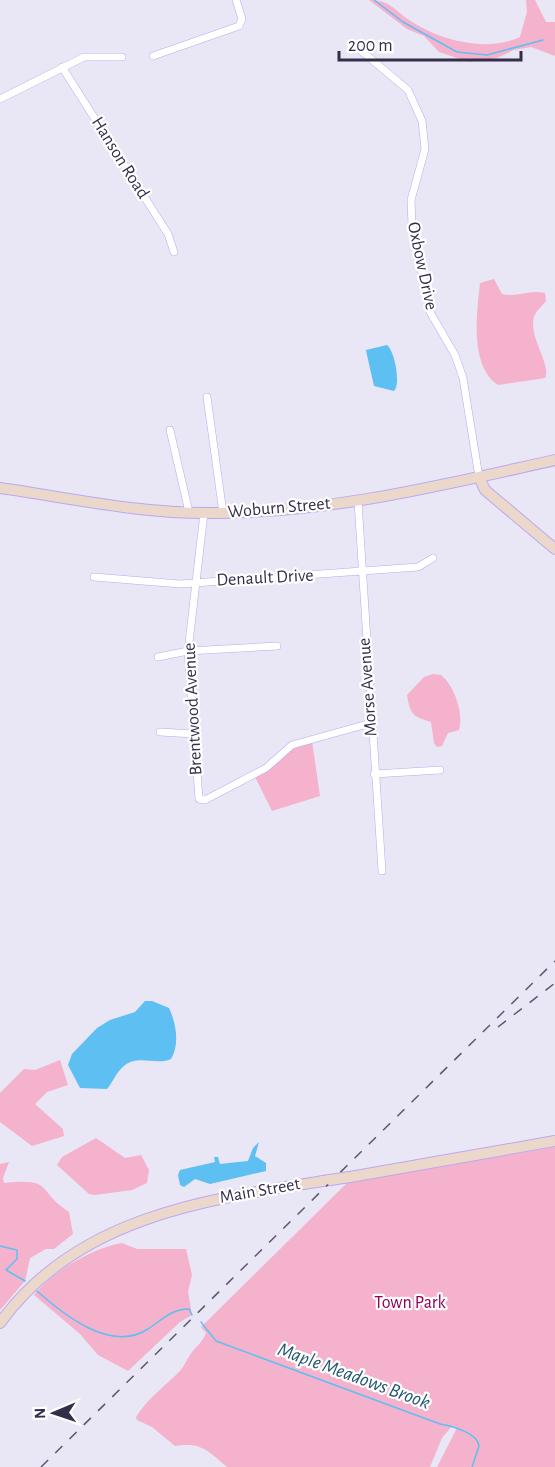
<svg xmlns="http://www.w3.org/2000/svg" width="555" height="1467" font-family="'Alegreya Sans',sans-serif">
<rect width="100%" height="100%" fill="#e9e6f6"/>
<path fill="#f5b2cc" d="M369,0c21,0 24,9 40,20 30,20 77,33 111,17l7,-25 -1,-12h9l11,22h9v34l-24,-9 -17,3 -17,8 -28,4 -30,-10 -15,-16 -17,-7z
M494,279l8,15c15,4 28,-5 43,-1l1,8c-4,5 -10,10 -12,16 -6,19 18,49 11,61l-47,7c-29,-19 -21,-74 -18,-102z
M433,674l8,1c13,10 23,38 18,55l-11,3 -6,13 -5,1 -3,-4 -3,-21c-17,-5 -21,-7 -24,-27l17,-18z
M312,741l8,55 -48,15 -17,-34 33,-26z
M60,1060l8,25 -21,7 -12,12 28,25 1,7 -32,10 -32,-24v-29l24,-24 11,1z
M96,1138l29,20 16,-3 8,15 -2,13 -15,7 -37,5 -6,-1 -32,-29 5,-8z
M555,1147v320h-118l20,-39 -5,-2 -10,12 -12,29h-203c-19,-16 -25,-25 -52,-21l-23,-19 -15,-7 -1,-3c11,-18 28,-30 43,-45 5,-5 8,-13 13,-20 5,-6 12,-12 14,-19l-5,-6 147,-145z
M9,1162l-6,16 1,5c51,-5 31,7 65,29l4,22 -19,15h-8l-16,9 -5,23 -25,29v-146z
M122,1243l15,6h49l6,26 -4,17 4,23 -12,7 -52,49 -30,-16 -18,-21 -46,-39c19,-24 58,-47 88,-52z"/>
<path fill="#5ebff2" d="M387,345c8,7 14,39 7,46l-20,-5 -7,-31 -1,-5z
M145,1001h7l17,7c7,15 11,36 2,51 -15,7 -32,-5 -47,7 -8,6 -11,16 -17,23l-27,-1 -12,-23 4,-11 25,-26 13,-8 25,-8z
M259,1142l-4,14 11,7v8l-56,13 -15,-5 -11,8 -4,-2 -2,-10 2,-5 35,-8 -1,-5h4l2,7 28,-3 5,-13z"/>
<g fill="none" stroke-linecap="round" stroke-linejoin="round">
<path stroke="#5ebff2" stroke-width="1.5" d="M374,0l29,22 54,30 30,3 56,-15
M0,1246l17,4v9l-11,11 19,11
M37,1291c27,24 74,62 111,38 14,-9 23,-20 41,-20l3,6
M201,1322l15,19 224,83c12,2 38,9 39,22l-7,21"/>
<g stroke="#b9a9f2" stroke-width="8">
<path id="street" d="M352,43l56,47 14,31 3,28 -14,51 1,25 18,87 25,43 8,23 16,99
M153,56l86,-30 3,-7 -6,-19
M62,67l106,167 6,18
M0,99l84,-42h38
M207,397l16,116
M170,430l19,82
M358,502l24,369
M204,513l-16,138 11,148 6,1 61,-32 26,-23 79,-22
M94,577l86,7 238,-17 15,-9
M158,657l30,-6 89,-5
M160,732l34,2
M374,774l66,-4"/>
</g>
<g stroke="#b9a9f2" stroke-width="12">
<path id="secondary" d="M479,477l6,13 70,59
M0,488c70,10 142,26 213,25 117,0 229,-28 342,-53
M350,1177l205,-36
M0,1323c77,-107 208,-124 330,-143"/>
</g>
<use href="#street" stroke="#fff" stroke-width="7"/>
<use href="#secondary" stroke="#ecd8ca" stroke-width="10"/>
<path stroke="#5b556f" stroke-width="1.5" stroke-dasharray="10 10" stroke-linecap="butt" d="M498,1027l57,-44
M41,1467l514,-506"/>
<g stroke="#b9a9f2" stroke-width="12" stroke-linecap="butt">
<path id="secondary-bridge" d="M330,1180l20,-3"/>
</g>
<use href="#secondary-bridge" stroke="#ecd8ca" stroke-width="10"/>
</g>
<g text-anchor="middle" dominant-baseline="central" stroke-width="4.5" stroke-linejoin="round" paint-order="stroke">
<g font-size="18" fill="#352e4b" stroke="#fff">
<text transform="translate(120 158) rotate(58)">Hanson Road</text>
<text transform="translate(422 266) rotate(78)">Oxbow Drive</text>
<text transform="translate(279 508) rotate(-5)">Woburn Street</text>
<text transform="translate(265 578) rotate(-3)">Denault Drive</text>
<text transform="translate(368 687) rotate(-94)">Morse Avenue</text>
<text transform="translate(193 709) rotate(-93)">Brentwood Avenue</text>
<text transform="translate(260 1191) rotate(-10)">Main Street</text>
</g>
<g font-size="18" fill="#8f0056" stroke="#fff">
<text x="410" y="1303">Town Park</text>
</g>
<g font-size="20" font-style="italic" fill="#245873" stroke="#fff">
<text transform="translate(354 1376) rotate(20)">Maple Meadows Brook</text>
</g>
</g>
<g transform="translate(54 1413) rotate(268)" stroke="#ffffff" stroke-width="4.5" paint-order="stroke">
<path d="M0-4.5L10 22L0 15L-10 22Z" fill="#352e4b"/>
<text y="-9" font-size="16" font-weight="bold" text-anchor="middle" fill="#352e4b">N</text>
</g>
<path d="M339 51v9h182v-9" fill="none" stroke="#352e4b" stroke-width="3"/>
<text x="348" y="51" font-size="18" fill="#352e4b" stroke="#ffffff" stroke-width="4.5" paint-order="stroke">200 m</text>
</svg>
